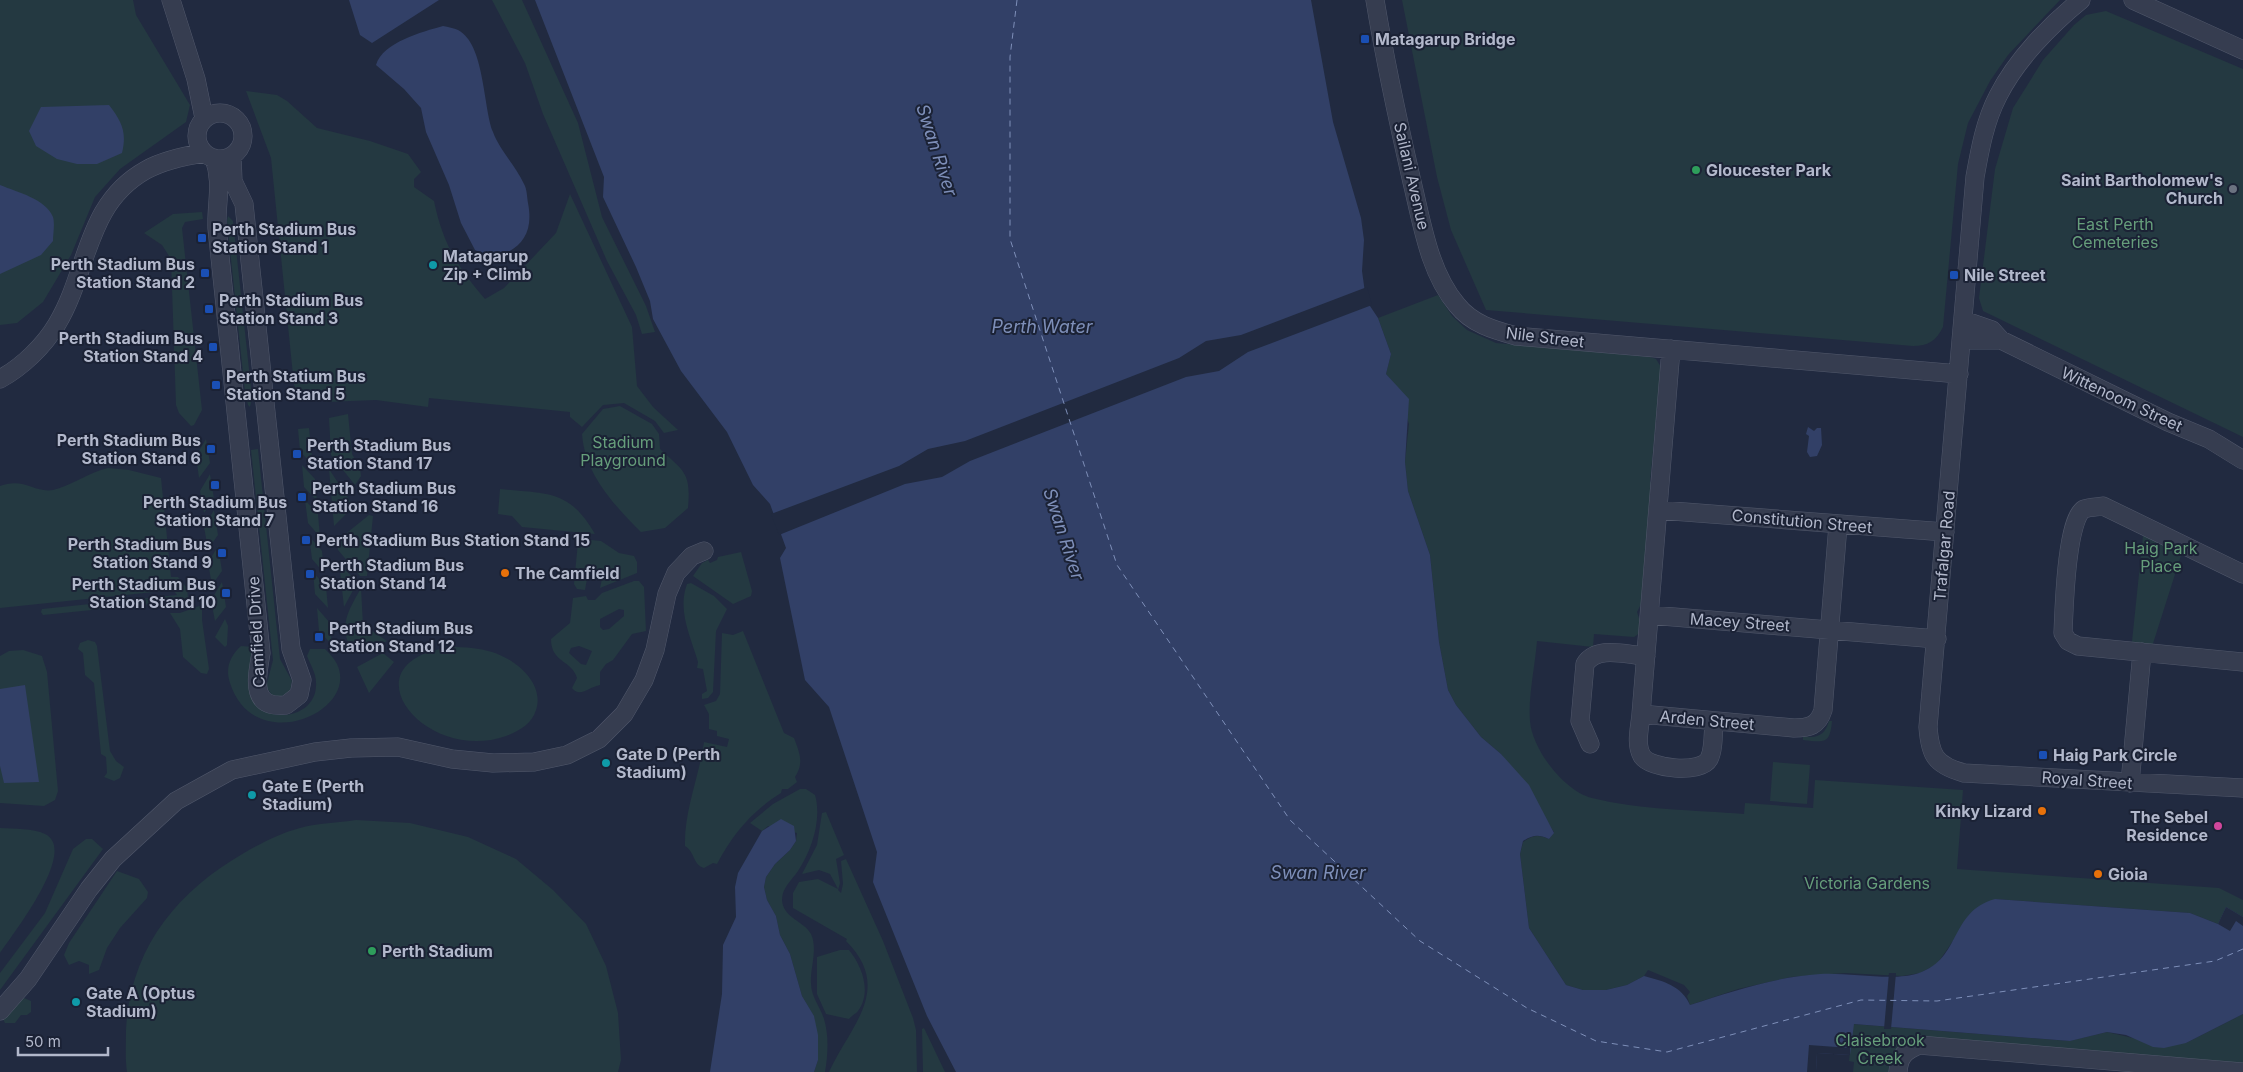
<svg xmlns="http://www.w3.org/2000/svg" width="2243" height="1072" font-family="Inter,sans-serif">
<rect width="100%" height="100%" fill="#212a40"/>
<path fill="#243941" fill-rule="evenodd" d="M0,0h133l3,15 54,90 -4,17 -66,47 -25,28 -24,58 -28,47 -26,21 -17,2z
M492,0h30l56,123 24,94 44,89 9,26 -13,2 -6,-19 -29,-54 -64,-147 -18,-51z
M1402,0h658l-52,55 -18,26 -22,42 -10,41 -15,163c-7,14 -15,19 -30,19l-427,-36 -35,-80 -14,-53z
M2106,11l137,58v368l-260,-126 -4,-13 16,-129 18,-61 30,-48 31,-35 12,-10z
M246,91l31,4 10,6 30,27 53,13 38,13 13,18 -7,7v8l20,14c9,43 23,65 51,98l19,-11 52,-55 14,-39 62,133 5,59 16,21 25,23 -14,3 -9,-12 -31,-18 -21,2 -21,22 -12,-10v-5l-141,-14 -1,9 -52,-7 -50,2 -8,-7 -17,2 -7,-12 -23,-227z
M202,212l1,7 -18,3 -3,6 20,182 -8,15 -3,1 -12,-13 -3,-8 -5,-146 -9,-14 -18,-12 29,-19z
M228,216l5,5 19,176 -2,10 -2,-2 -3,-13 -18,-171z
M1438,295l14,21 15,14 29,13 154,14 6,2 5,8 -11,115h4l-10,116 -7,14 6,19 -9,6 -40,-3 -1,13 -56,-6c-2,25 -9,56 -7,80 2,28 34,70 62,77 47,12 103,12 152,16l1,-11 68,5 2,-28 148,10 -6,79 262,19 24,12v17l-25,7 -28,-11 -195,-14 -40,39 -18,26 -17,9 -18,3 -57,-3 -54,4 -53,12 -48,16 -3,-9 3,-4 -6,-7 -36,-15 -4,6 -17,9 -21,5h-23l-17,-5 -37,-57 -9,-74 3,-12c10,-7 15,-8 26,-3l5,-7 -53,-78 -20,-17 -25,-32 -8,-15 -9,-48 -9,-87 -22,-64 -3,-29 4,-38 -13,-38 -10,-12 5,-20 -13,-36z
M620,406l32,18 7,10 1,15c25,23 31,24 28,59l-23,20 -24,4c-28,-28 -56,-58 -59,-98l21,-25z
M348,414l4,40 8,14 1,8 -6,9 -24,-30 -2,-37z
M309,428l4,38 -13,-15 -2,-22z
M206,439l4,24 -11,15 -3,-22z
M258,449l22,210 12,22 -2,10 -10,6 -8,-2 -6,-8 7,-27 -22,-210z
M302,465l13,14 2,22 -13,-14z
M108,468l21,2 32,8 10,99h7l9,11 1,10 -8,3 -137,14 -2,-3 1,-3 135,-14 -4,-5 -173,18v-122c24,-9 34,7 53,4 16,-3 36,-18 55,-22z
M329,469l23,35 -1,5 -17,17z
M210,474l4,25 -10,14 -4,-22z
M500,489c47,5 69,0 95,45l-73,-7 -10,-11 -14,-2z
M305,500l13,14 2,23 -12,-14z
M214,510l4,25 -10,14 -4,-22z
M369,515l4,1 -6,60h-7l-22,-26v-10z
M2144,526l40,20 -34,107 -19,-2z
M309,536l13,15 2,22 -12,-14z
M582,539l19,2 18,12 15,3 3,6v11l-37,15 3,-14 -4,-4 -5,1 -7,8 -2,11 -8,-1 -3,-5 4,-42z
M218,546l4,25 -10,14 -4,-22z
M741,552l11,39 -1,5 -18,8 -40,-28 9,-13 6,-3 2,3 7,-3 1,-3z
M339,562l18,21 -13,24z
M313,572l13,15 2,21 -13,-14z
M634,581h5l5,6 2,44 -14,3 -19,26 -7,4 -6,8v13c-11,2 -20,13 -28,3l5,-10c-5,-18 -26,-15 -26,-39l19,-16 3,-25 13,-2 2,4h7l7,-7zM619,609l5,1v6l-15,13 -6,1 -3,-3v-8zM579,646l13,5 -6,14 -5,-1 -12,-11 2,-5z
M222,582l4,25 -11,14 -4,-21z
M691,583l23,13 13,13 -11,22 -3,61 -5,6 -6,1v-5l5,-3 -4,-22 -6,-1 1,-6c-7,-25 -21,-51 -11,-78z
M361,588l2,37 24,16 -18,9 -15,2c-18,-24 -5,-42 7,-64z
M202,605v15l7,49 -2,5 -6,-1 -18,-16 -3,-28 -10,-16h10z
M317,608l13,15 2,22 -13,-14z
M225,619l3,7 -1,19 -2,2 -10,-10z
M743,631l41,102 10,5c6,16 10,25 1,39l2,5 -9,7h-6l-1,4c-29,18 -48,41 -64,71l-4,-1 -9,5c-11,-3 -9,-16 -19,-22 -1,-35 14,-69 19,-104l23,5 2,-8 -12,-3v-5l-8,-2v-15l-5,-9 12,-4 4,-7 2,-61 11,2z
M88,640l7,2 2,4 13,105 6,10 8,6 -4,11 -6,3 -10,-4 3,-4 -1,-16 -5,-3 -7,-71 -9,-8 -2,-22 -5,-4 2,-6z
M241,646l13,1 7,62c22,14 57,3 55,-27 0,-9 -6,-18 -9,-26l3,-7h15c4,4 9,9 12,15 23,48 -83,94 -107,19 -5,-15 0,-27 11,-37z
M451,647c14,0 28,1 41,5 23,7 53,31 44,58 -4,14 -17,21 -30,26 -81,29 -164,-74 -55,-89z
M23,650l19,6 5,16 11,119 -3,9 -11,6 -44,-3v-147l9,-5z
M383,653l11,9 -25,31 -12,-26z
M1829,721h3c-2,24 -8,21 -29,19v-4c14,3 22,-1 26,-15z
M1773,762l37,3 -3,39 -37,-3z
M800,789h6l9,6c7,24 -3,55 -17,76 -7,10 -16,17 -16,29 1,18 22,21 29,34 7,15 -1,34 0,49 0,14 9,23 13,36 5,16 4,36 1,53h-11l4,-12 -4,-43 -12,-21 -12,-42 -10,-19 -4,-19 -9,-16 -3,-13 2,-10 9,-13 15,-14 6,-9 1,-8 -29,-7 -6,5 -12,-8 23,-19z
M826,812l18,43 -8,4 4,24 -2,7 3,3 2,-9 -2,-23 5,-2 37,82 30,77 3,12 1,42h-88c21,-46 65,-83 17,-131l1,-2 -54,-31v-15l6,-11 19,-3 20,10 -8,-15 -11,-4 -17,4 15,-29 5,-32z
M356,820l54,3 58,14 48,22 37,31 33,34 20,42 12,47 3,47 -3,12h-491c-2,-13 -1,-28 -1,-42 4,-81 50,-138 118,-177 17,-10 37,-20 56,-25 18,-5 38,-5 56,-8z
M0,828c14,1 33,0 45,6 34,16 -33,101 -45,119z
M86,839h6l11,10 -103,141v-17l45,-60 28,-64z
M117,871l22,8 9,13 -1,6 -27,30 -13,20 -8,22 -10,4v-9l-10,-4 -10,4 -5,-10 5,-12z
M840,950h9c13,16 23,42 9,61 -2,3 -6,4 -9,8l-23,-5 -9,-20v-37z
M24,998l7,3v11l-4,3h-6l-6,8h-10l-2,-4 2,-3z
M2243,1014v57l-324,-26 -20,27h-46l1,-10 -5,-1 4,-37 216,17 38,-9 30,7 49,4z
M924,1028l21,44h-22l-1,-43z"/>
<path fill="#324067" d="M349,0h90l-67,43 -12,-8z
M535,0h776l22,122 28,96 3,22 -2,31 4,29 12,18 13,36 -5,20 23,25 -4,63 3,29 22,64 9,87 9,48 8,15 25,32 20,17 28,31 25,48 -5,6c-11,-5 -16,-4 -26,2l-3,13 9,74 37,57 17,5h23l21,-5 17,-9c19,5 38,10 46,29 43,-14 85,-28 130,-31 28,-2 74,8 99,-1 43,-15 30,-61 76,-74l195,14 28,11 8,-17 17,10v97l-57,29 -22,5 -11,-1 -27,-12 -19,-3 -37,9 -216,-17 -4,31 -33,-2 -1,19h-860l-29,-56 -54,-134 4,-30 -48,-145 -24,-27 -25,-122 6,-10 -16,-44 -17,-19 -26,-53 -46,-61 -28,-52 -3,-18 -14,-34 -33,-70 1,-20z
M443,26c5,1 11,2 15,4 27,14 25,77 35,102 7,19 23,34 31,52 3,5 3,13 4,19 6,31 -7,47 -36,55l-17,-8 -14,-27 -12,-38 -23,-53 -5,-24 -17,-19 -28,-24c7,-23 46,-33 67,-39z
M109,105c13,17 18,27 13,48l-25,11h-20l-20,-5 -21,-13 -7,-15 12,-24z
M0,185c17,7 46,14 53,32 2,7 0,17 0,24l-12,14 -41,19z
M1808,427l6,4 3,-3h4l1,17 -5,11 -7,1 -3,-5 2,-16 -3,-2z
M25,685l14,97 -35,1 -4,-17v-77z
M781,819l13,7 2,15 -6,9 -15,14 -9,13 -2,10 3,13 9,16 4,19 10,19 12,42 12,20 4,19v25l-4,12h-104l12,-78 1,-49 13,-28 -1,-30 3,-14 24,-42z"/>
<path fill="#212a40" d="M1367,287l5,18 -124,47 -29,19 -33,6 -216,84 -28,16 -37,7 -126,51 -8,-21 128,-48 29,-17 37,-8 214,-83 27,-17 35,-6z
M2226,907l17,10v9l-7,-5 -6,10 -12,-7z
M1889,973h7l-5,56h-7z
M1809,1045l41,3v7l-33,-2 -1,19h-9z"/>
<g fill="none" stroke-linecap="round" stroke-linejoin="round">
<path stroke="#7e8fb9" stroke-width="1" stroke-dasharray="6 5" stroke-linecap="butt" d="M1017,0l-7,57v182l107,326 173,255 130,121 107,67 69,33 71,11 194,-52 76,1 278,-40 28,-12"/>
<g stroke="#51586b" stroke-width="19">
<path id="minor" d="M171,0l25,79 8,39
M1375,0c10,61 23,121 37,182 10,41 17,90 45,123 15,19 37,25 59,31l443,38
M2081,0c-31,25 -65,60 -83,96 -13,25 -18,53 -23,81l-47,550c2,28 7,38 36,46l279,15
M2133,0l110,50
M197 136a23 23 0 1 1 46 0a23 23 0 1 1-46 0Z
M214,158c9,26 2,44 3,70l44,425c-4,24 -12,56 25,52l13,-10 3,-15 -11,-31 -47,-445 -11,-23 -1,-25
M1963,320l29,10 9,10 167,82 41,17 34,21
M1962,340h39
M1671,349l-30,365 153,14c15,0 24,-2 29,-18l15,-185
M0,379c22,-12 44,-33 57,-55 32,-53 28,-120 89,-154 18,-10 38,-14 58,-17
M1659,510l286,22
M2243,574l-140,-68c-5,1 -14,1 -19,3 -18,10 -20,103 -21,124l5,8 10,5 165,16
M1650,615l287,24
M1641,714c-1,13 -6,30 1,42 8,13 59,18 67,3 5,-9 4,-27 5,-38
M1590,744l-10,-23 5,-57c12,-19 41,-9 61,-8
M2130,783l12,-131
M0,1011l28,-32 61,-90 24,-30 63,-58 56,-31 83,-18 36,-4 47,-1 54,12 41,4 41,-1 33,-7 32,-16 25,-25 20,-34 11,-30 12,-56 9,-21 16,-17 12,-5
M1898,1072c1,-16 7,-21 21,-27l324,27"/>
</g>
<use href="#minor" stroke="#363d50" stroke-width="18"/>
</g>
<g fill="#1a4fb4" stroke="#1b2235" stroke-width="2">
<rect x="1360" y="34" width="10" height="10" rx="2.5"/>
<rect x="197" y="233" width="10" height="10" rx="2.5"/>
<rect x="200" y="268" width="10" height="10" rx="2.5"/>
<rect x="1949" y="270" width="10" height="10" rx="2.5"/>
<rect x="204" y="304" width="10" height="10" rx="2.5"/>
<rect x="208" y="342" width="10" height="10" rx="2.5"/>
<rect x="211" y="380" width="10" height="10" rx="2.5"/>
<rect x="206" y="444" width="10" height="10" rx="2.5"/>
<rect x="292" y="449" width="10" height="10" rx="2.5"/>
<rect x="210" y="480" width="10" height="10" rx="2.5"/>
<rect x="297" y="492" width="10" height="10" rx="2.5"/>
<rect x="301" y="535" width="10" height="10" rx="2.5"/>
<rect x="217" y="548" width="10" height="10" rx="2.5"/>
<rect x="305" y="569" width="10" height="10" rx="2.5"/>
<rect x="221" y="588" width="10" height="10" rx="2.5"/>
<rect x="314" y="632" width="10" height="10" rx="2.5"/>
<rect x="2038" y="750" width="10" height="10" rx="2.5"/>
</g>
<g fill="#2e9e5b" stroke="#1b2235" stroke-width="2">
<circle cx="1696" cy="170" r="5"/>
<circle cx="372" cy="951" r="5"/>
</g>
<circle fill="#6b7280" stroke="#1b2235" stroke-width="2" cx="2233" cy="189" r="5"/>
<g fill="#0f9aa8" stroke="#1b2235" stroke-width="2">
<circle cx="433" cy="265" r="5"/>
<circle cx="606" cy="763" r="5"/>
<circle cx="252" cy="795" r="5"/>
<circle cx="76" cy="1002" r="5"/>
</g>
<g fill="#e8710a" stroke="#1b2235" stroke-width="2">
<circle cx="505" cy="573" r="5"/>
<circle cx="2042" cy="811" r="5"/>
<circle cx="2098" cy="874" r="5"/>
</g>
<circle fill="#d1479c" stroke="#1b2235" stroke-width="2" cx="2218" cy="826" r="5"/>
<g text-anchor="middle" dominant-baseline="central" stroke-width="4" stroke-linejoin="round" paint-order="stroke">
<g font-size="16" font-weight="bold" fill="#b2b8cb" stroke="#1b2235" text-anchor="start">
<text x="1375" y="39">Matagarup Bridge</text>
<text x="1706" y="170">Gloucester Park</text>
<text x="2223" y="180" text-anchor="end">Saint Bartholomew's<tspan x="2223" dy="18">Church</tspan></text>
<text x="212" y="229">Perth Stadium Bus<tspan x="212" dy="18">Station Stand 1</tspan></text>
<text x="443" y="256">Matagarup<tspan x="443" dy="18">Zip + Climb</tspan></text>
<text x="195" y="264" text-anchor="end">Perth Stadium Bus<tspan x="195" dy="18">Station Stand 2</tspan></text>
<text x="1964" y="275">Nile Street</text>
<text x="219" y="300">Perth Stadium Bus<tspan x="219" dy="18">Station Stand 3</tspan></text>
<text x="203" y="338" text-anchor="end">Perth Stadium Bus<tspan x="203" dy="18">Station Stand 4</tspan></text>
<text x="226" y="376">Perth Statium Bus<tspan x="226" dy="18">Station Stand 5</tspan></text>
<text x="201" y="440" text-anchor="end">Perth Stadium Bus<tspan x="201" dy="18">Station Stand 6</tspan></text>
<text x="307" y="445">Perth Stadium Bus<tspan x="307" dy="18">Station Stand 17</tspan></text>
<text x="312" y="488">Perth Stadium Bus<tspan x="312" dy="18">Station Stand 16</tspan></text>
<text x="215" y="502" text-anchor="middle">Perth Stadium Bus<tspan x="215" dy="18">Station Stand 7</tspan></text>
<text x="316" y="540">Perth Stadium Bus Station Stand 15</text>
<text x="212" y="544" text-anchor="end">Perth Stadium Bus<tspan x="212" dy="18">Station Stand 9</tspan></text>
<text x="320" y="565">Perth Stadium Bus<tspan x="320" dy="18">Station Stand 14</tspan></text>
<text x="515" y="573">The Camfield</text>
<text x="216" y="584" text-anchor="end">Perth Stadium Bus<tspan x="216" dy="18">Station Stand 10</tspan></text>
<text x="329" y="628">Perth Stadium Bus<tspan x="329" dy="18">Station Stand 12</tspan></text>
<text x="616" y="754">Gate D (Perth<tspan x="616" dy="18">Stadium)</tspan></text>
<text x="2053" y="755">Haig Park Circle</text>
<text x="262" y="786">Gate E (Perth<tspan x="262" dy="18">Stadium)</tspan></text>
<text x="2032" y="811" text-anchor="end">Kinky Lizard</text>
<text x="2208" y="817" text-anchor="end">The Sebel<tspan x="2208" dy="18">Residence</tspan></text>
<text x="2108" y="874">Gioia</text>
<text x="382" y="951">Perth Stadium</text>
<text x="86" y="993">Gate A (Optus<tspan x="86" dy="18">Stadium)</tspan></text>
</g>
<g font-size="16" fill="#b2b8cb" stroke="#1b2235">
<text transform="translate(1412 176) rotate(77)">Sailani Avenue</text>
<text transform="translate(1545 337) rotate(7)">Nile Street</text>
<text transform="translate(2122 399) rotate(25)">Wittenoom Street</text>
<text transform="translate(1802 521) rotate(5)">Constitution Street</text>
<text transform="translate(1944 546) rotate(-85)">Trafalgar Road</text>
<text transform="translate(1740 622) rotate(4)">Macey Street</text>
<text transform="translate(256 632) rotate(-93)">Camfield Drive</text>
<text transform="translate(1707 720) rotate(5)">Arden Street</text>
<text transform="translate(2087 780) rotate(4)">Royal Street</text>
</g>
<g font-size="16" fill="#669e7b" stroke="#1b2235">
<text x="2115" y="224">East Perth<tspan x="2115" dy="18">Cemeteries</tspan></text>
<text x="623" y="442">Stadium<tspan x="623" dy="18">Playground</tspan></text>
<text x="2161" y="548">Haig Park<tspan x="2161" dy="18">Place</tspan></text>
<text x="1867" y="883">Victoria Gardens</text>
<text x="1880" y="1040">Claisebrook<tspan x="1880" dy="18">Creek</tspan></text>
</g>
<g font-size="18" font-style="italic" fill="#7e8fb9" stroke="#1b2235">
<text transform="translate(937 150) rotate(72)">Swan River</text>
<text x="1042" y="326">Perth Water</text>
<text transform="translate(1064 534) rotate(72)">Swan River</text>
<text x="1318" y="872">Swan River</text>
</g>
</g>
<path d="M18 1047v8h90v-8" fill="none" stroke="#b2b8cb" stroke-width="2.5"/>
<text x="25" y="1047" font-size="15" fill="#b2b8cb" stroke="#1b2235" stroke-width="4" paint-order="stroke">50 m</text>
</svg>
